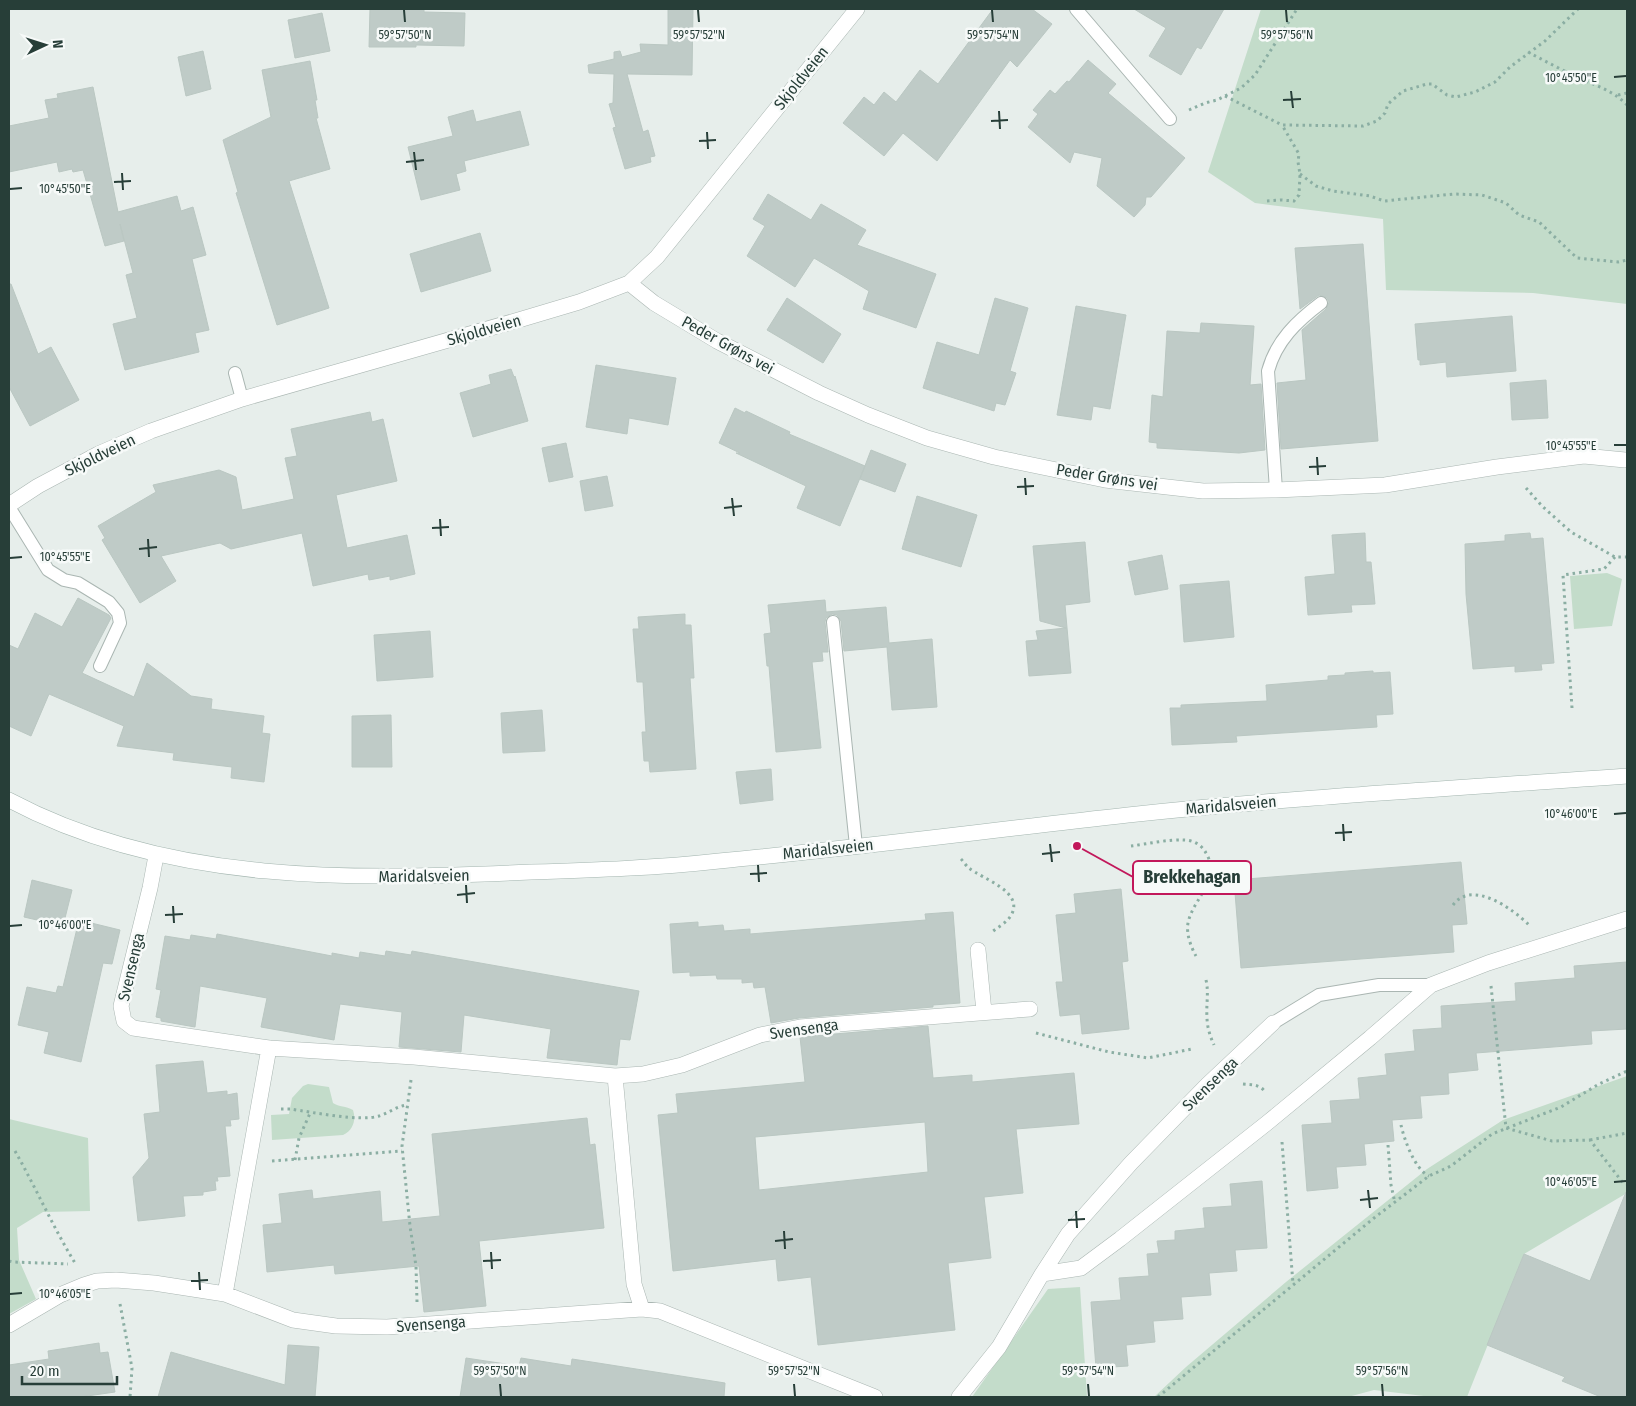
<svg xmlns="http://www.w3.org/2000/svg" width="1636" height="1406" font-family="'Fira Sans Condensed',sans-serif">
<rect width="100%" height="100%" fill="#e7eeeb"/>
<path fill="#c3dcca" d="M1261,9h366v295l-94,-11 -147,-3 -3,-71 -128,-16 -47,-31z
M1607,573l15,6 -10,47 -38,3 -4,-53z
M1627,1076v117l-103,61 -57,143h-35l-58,-7 -26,7h-194l32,-30 100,-85 141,-113 76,-49z
M308,1084l21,3 4,16c6,4 13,3 20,7 3,9 1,20 -10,25l-71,5 -1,-25 18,-1 3,-16 11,-12z
M9,1119l79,19 2,73 -47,1 -26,16 2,32 17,39 -27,15z
M1080,1287l7,110h-115l76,-108z"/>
<path fill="#bfcbc7" stroke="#bac7c2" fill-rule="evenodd" d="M370,9h54v3l41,1 -1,33 -48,-1v2h-47z
M668,9h25l-1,66 -65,-1 16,58 5,-2 7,26 -5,1 1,5 -26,7 -12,-41 3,-1 -7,-23 4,-1 1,-29 -25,-1 -1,-8 26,-6v-7l6,-1 2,6 19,-5 -1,-8 28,1z
M993,9h39l20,15 -35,43 -7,-7 -73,101 -34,-28 -19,23 -41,-33 21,-26 10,8 10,-13 12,10 24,-32 18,14z
M1134,9h90l-23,40 -4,-2 -16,28 -32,-19 17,-28z
M322,13l8,38 -35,7 -7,-38z
M203,51l8,38 -25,7 -8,-39z
M1088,60l28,24 -8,9 77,65 -34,39h-5l-1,8 -11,12 -37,-31 5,-28 -28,-6 -4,11 -42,-36 10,-13 -5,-4 17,-20 5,4 12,-13 2,1z
M310,61l7,39h-2l3,18h-2l14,51 -41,12 40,127 -52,17 -40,-129 -1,-3 2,-1 -15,-52 48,-23 -9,-47z
M93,87l25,125 59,-16 4,15 12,-4 13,48 -14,4 17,71 -14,3 4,19 -74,18 -12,-46 24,-6 -11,-43 7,-2 -13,-49 4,17 -19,5 -22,-76 -10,2 -1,-3 -13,3 -2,-10 -48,10v-46l40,-8 -4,-18 13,-2 -1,-4z
M473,110l3,12 44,-11 9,34 -65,16 2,10 -10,3 4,16 -39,10 -13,-53 45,-11 -5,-19z
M768,194l43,26 10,-16 45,26 -9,15 79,29 -20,54 -53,-19 6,-18 -55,-33 -19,29 -48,-31 18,-30 -12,-7z
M480,233l11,38 -70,21 -11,-38z
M1363,244l15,197 -97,8 -4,-66 29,-3 -4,-50 24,-21 3,-7 -2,-4 -8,-3 -19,14 -5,-61z
M9,284h2l27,70 13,-7 28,53 -49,26 -21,-39z
M787,298l54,36 -18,29 -56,-33z
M995,298l33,10 -18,63 6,2 -11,32 -9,-2 -2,8 -71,-23 14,-46 42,13z
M1076,306l50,9 -16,94 -17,-3 -2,14 -34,-5z
M1512,316l4,55 -69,6 -1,-15 -26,3v-5h-2l-3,-36z
M1201,323l53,3 -4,59 11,-1 4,66 -26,3 -82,-5v-5l-8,-1 3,-47 11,2 4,-66 33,2z
M596,365l80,13 -8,47 -39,-7 -2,16 -41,-7z
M511,369l3,8 1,-1 13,45 -55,16 -13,-44 31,-9 -2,-9z
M1546,380l2,38 -36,2 -2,-37z
M735,408l10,5 1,-2 44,21 -1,2 76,32 -25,60 -43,-18 9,-22 -70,-33h4l-21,-10z
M370,412l2,10 11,-3 14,62 -61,14 11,53 60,-13 8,39 -25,6v-4l-21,4 -1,-6 -55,12 -11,-53 -71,16 -11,-6 -59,13 15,25 -36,22 -38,-63 3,-2 -7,-12 58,-34 -3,-7 66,-15 17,7 6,33 52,-11 -9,-41 12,-2 -6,-27z
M566,443l7,34 -24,5 -7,-34z
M871,450l35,14 -11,28 -35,-13z
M607,476l6,30 -28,5 -5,-30z
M917,496l60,19 -16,52 -59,-18z
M1365,533l1,29h5l4,42 -24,1 1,7 -44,3 -3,-38 30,-3 -3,-39z
M1530,533l1,6 12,-1 11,125 -13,1 1,6 -27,2v-6l-42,3 -7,-75 -1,-50 40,-3v-6z
M1085,542l5,60 -25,3 6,68 -42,3 -3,-35 12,-1 -2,-9 30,-3 -26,-7 -7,-75z
M1162,555l6,34 -33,6 -7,-33z
M1229,581l5,56 -50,5 -4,-57z
M78,598l31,17 2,3 -29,55 52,24 13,-34 44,33 21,3 -1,10 53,7 -2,17 8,1 -6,48 -33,-4 1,-11 -59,-7 1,-7 -57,-7 7,-20 -75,-32 -18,42 -22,-10v-81l9,4 17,-36 27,14z
M825,600l1,12 60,-5 3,36 43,-4 5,68 -45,3 -5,-63 -43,4 -3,-30 -4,-6 -5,-1 -6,4 -1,4 3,30h-6l1,9 -11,1 9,86 -45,4 -7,-86h-2l-3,-32 7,-1 -3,-28z
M685,614v11h6l3,53h-4l6,91 -46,3 -1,-11h-5l-2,-29h4l-3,-50h-6l-4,-53h6l-1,-12z
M430,631l3,46 -56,4 -3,-46z
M1373,671v2l17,-1 3,42 -17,1 1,12 -141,9 1,6 -65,3 -2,-37h11v-3l86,-4 -1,-16 62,-5v-4l17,-1v-2z
M542,710l3,41 -42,2 -2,-40z
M391,715l1,52h-40v-51z
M771,769l2,31 -33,4 -4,-32z
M1461,862l6,62 -15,1 2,27 -213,16 -7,-88z
M32,880l40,10 -9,36 -39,-9z
M1121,889l7,72 -6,1 7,67 -47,5 -2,-20 -20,2 -4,-34h7l-7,-67 20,-2 -2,-19z
M953,912l7,91 -27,2v2l-134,11 -28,5 -6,-36 -11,1 -1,-6 -11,1v-4h-25l-1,-4 -26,1v-4l-17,1 -3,-49 28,-2v5l25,-2 1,6 26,-2v5l176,-14 -1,-6z
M79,920l41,10 -8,34 -9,-1 -22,99 -37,-9 5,-21 -31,-7 9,-38 29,6 2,-7 5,1z
M217,934l115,22v-3l27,5 1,-6 25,4 1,-5 25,4 1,-4 227,40 -9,49 -10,-1 -3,26 -70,-7 4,-29 -87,-14 -3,37 -62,-5 3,-35 -62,-8 -6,36 -73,-13 6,-29 -67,-12 -5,41 -34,-6v-3l-5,-1 5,-27 -5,-1 9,-53 25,4 1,-5 25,4z
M1627,962v67l-36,2 1,13 -116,9 2,17 -30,3 1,21 -29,2 2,22 -30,2 2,21 -30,3 2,21 -30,2 2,21 -31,3 -5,-66 30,-2 -2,-22 30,-2 -2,-21 29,-3 -2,-21 30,-3 -2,-21 29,-2 -1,-22 75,-5 -1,-18 60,-5 -1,-12z
M928,1026l5,52 39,-3v7l102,-9 5,51 -63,5 7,64 -39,4 7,61 -43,5 7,67 -137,15 -7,-68 -33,4 -2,-22 -103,12 -15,-156 20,-2 -2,-19 129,-12 -5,-45zM925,1122l3,50 -169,18 -4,-53z
M203,1061l4,32 20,-2v4l10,-2 2,26 -9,1 1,6h-6l5,50 -13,1 1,4h-3l1,9 -13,2v3l-20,1 2,20 -47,5 -5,-44 16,-19 -5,-44 16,-2 -4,-47z
M587,1118l3,27 5,-1 9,84 -125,13 7,65 -62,6 -5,-46 -84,8 -1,-9 -67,7 -4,-47 19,-2 -3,-29 33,-4 1,9 67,-8 2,31 58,-6 -8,-82z
M1262,1181l5,67 -32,2 2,21 -28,2 2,22 -30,2 2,22 -30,2 2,21 -29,3 2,21 -32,2 -5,-66 30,-2 -2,-22 30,-2 -2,-22 12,-1 -2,-12 18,-1v-9l30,-3 -2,-20 29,-2 -2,-22z
M1626,1192l1,205h-26l-39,-16 3,-4 -78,-32 37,-91 66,27z
M99,1343l1,10 8,-1 7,40 -35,5h-71v-32l40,-6 -1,-8z
M288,1345l31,2 -4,50h-157l13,-45 114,33z
M466,1358l53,8 2,-8 50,8 1,-7 26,4 127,20 -1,14h-264z"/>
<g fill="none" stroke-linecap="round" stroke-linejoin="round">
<g stroke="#aab6b2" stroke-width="14">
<path id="service" d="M1076,9l94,110
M235,373l7,26
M1276,490l-8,-119c8,-30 29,-50 53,-68
M9,507l39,63 16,10 14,3 31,19 9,11 2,10 -20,43
M833,622l23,224
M1273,1023l46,-28 60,-10h52"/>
</g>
<g stroke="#aab6b2" stroke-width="16">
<path id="minor" d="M629,283l25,20 63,38 102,52 49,22 59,23 67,19 111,23 98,11 73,-1 109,-5 112,-18 87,-11 41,4
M9,505l29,-19 60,-32 53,-23 91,-32 280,-80 57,-17 50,-19 28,-26 200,-248
M156,856l-6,32 -29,118 3,15 9,7 136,20 145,9 201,19 28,-2 39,-9 78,-30 40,-8 230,-18
M978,950l6,62
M615,1076l19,208 8,25
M1042,1274l39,-6 39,-29 147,-116 103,-85 61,-53 57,-22 139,-44
M225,1294l44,-246
M9,1325l51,-30 24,-10 13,-4 19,-1 38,3 71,11 68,26 43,6 51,1 255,-18 18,2 215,86
M959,1397l40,-50 43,-73 26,-40 63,-71 76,-78 66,-62"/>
</g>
<g stroke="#a3b5af" stroke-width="16">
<path id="secondary" d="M9,800c160,85 346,80 522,72 63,-2 126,-4 188,-11 137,-13 273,-31 409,-46 166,-18 333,-27 499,-39"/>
</g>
<path stroke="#8baea3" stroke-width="3" stroke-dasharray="2.5 4" stroke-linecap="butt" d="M1528,52c15,8 30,16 45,23 19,10 39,14 54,30
M1618,95l9,-2
M1225,96l57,29 81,1 14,-5 8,-8 3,-9 15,-13 24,-7h5l15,11 9,2 19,-5 20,-10 15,-15 35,-26 33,-32
M1189,110l16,-7 12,-3 24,-12 14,-13 42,-66
M1300,174l16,12 17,5 37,5 14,5 70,-7 28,1 24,8 13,12 20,7 38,36 41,4 9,-2
M1267,201l14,-1 13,1 5,-6 1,-21 -2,-12 1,-8 -17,-29
M1526,488l16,18 29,26 44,25h12
M1572,708l-9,-133 41,-6 11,-12
M1131,846c16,-2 38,-7 53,-6 9,0 18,5 22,13 16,27 -13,45 -18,70 -2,11 3,24 8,33
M961,859c3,3 5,7 8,9 13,11 58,24 41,49 -4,6 -12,10 -18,15
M1453,905c19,-26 60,4 76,20
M1206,980c3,13 0,24 1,37 0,10 3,19 7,28
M1491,986l15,142 46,13 38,-1 33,43 4,1
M1036,1033l73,19 39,6 44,-9
M411,1080l-9,66 8,80 6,40 1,36
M1243,1084c10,1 17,0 23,9
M281,1109h9c22,3 70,13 89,7 10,-3 18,-10 28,-11
M1401,1125c3,14 14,45 28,51
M1590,1140l37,-7
M1282,1142l11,142
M1388,1145l3,40 4,18
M15,1151c21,37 38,76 60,112
M295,1160l4,-22 12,-27
M272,1161l130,-10
M9,1261l4,1 55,2
M120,1304l12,64 -2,29
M1158,1397l216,-179 55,-42 22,-10 41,-32 69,-27 38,-23 28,-13"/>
<use href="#service" stroke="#fff" stroke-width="12"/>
<use href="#minor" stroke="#fff" stroke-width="15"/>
<use href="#secondary" stroke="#fff" stroke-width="15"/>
</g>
<path fill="none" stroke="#273e38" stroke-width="2" d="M404,10l1,12M698,10l1,12M992,10l1,12M1286,10l1,12M1614,77l12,-1M1291,91l2,17M1283,100l18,-1M999,111l1,18M991,121l17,-1M707,132l1,17M699,141l17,-1M414,152l2,18M406,162l18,-2M122,173l1,17M114,182l17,-1M10,189l12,-1M1614,445h12M1317,457l1,18M1309,467l17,-1M1025,478l1,17M1017,487l17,-1M732,498l2,18M724,508l18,-2M440,519l1,17M432,528l17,-1M148,539l1,18M139,549l18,-2M10,558l12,-1M1614,814l12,-1M1343,824l1,17M1335,833l17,-1M1050,844l2,18M1042,854l18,-2M758,865l1,17M750,874l17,-1M466,885l1,18M457,895l18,-2M173,906l1,17M165,915l18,-1M10,926l12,-1M1614,1182l12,-1M1368,1190l2,18M1360,1200l18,-2M1076,1211l1,17M1068,1220l17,-1M784,1231l1,18M775,1241l18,-2M491,1252l1,17M483,1261l18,-1M199,1272l1,18M191,1281l17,-1M10,1294l12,-1M500,1384l1,12M794,1384l1,12M1088,1384l1,12M1382,1384l1,12"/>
<g text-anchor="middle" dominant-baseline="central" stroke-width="5" stroke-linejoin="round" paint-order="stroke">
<g font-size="16" fill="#273e38" stroke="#f7faf9">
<text transform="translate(801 78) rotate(-51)">Skjoldveien</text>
<text transform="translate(484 330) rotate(-16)">Skjoldveien</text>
<text transform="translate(728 345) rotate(29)">Peder Grøns vei</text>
<text transform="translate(100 455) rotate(-26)">Skjoldveien</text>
<text transform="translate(1107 477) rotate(9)">Peder Grøns vei</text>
<text transform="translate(1231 805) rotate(-5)">Maridalsveien</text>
<text transform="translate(828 849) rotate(-6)">Maridalsveien</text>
<text transform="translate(424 876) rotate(-1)">Maridalsveien</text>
<text transform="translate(131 967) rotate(-77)">Svensenga</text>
<text transform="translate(804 1029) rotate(-8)">Svensenga</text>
<text transform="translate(1210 1084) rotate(-44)">Svensenga</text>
<text transform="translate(431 1324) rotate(-4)">Svensenga</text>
</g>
</g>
<g font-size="12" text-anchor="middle" fill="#273e38" stroke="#f7faf9" stroke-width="5" stroke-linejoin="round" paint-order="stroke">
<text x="405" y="39">59°57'50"N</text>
<text x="699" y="39">59°57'52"N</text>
<text x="993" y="39">59°57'54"N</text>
<text x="1287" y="39">59°57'56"N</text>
<text x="1571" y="82">10°45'50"E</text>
<text x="65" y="193">10°45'50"E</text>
<text x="1571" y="450">10°45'55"E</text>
<text x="65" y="561">10°45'55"E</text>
<text x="1571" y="818">10°46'00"E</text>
<text x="65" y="929">10°46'00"E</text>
<text x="1571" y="1186">10°46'05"E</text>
<text x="65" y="1298">10°46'05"E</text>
<text x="500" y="1375">59°57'50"N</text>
<text x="794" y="1375">59°57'52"N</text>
<text x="1088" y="1375">59°57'54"N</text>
<text x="1382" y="1375">59°57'56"N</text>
</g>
<path fill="none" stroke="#c2185b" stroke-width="2" d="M1077 846L1133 877"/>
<circle fill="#c2185b" stroke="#f7faf9" stroke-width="2" cx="1077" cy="846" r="5"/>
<rect fill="#f7faf9" stroke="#c2185b" stroke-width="2" x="1133" y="861" width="118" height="33" rx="5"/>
<g font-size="18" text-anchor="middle" font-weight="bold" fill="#273e38">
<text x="1192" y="883">Brekkehagan</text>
</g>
<rect width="1636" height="1406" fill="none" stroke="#273e38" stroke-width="20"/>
<g transform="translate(45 45) rotate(86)" stroke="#f7faf9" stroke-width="4" paint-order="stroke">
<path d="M0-4L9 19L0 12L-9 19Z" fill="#273e38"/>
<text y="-8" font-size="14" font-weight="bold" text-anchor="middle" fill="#273e38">N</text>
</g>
<path d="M22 1376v8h95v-8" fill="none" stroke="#273e38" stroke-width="2.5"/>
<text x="30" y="1376" font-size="15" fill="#273e38" stroke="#f7faf9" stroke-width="4" paint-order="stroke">20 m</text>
</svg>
